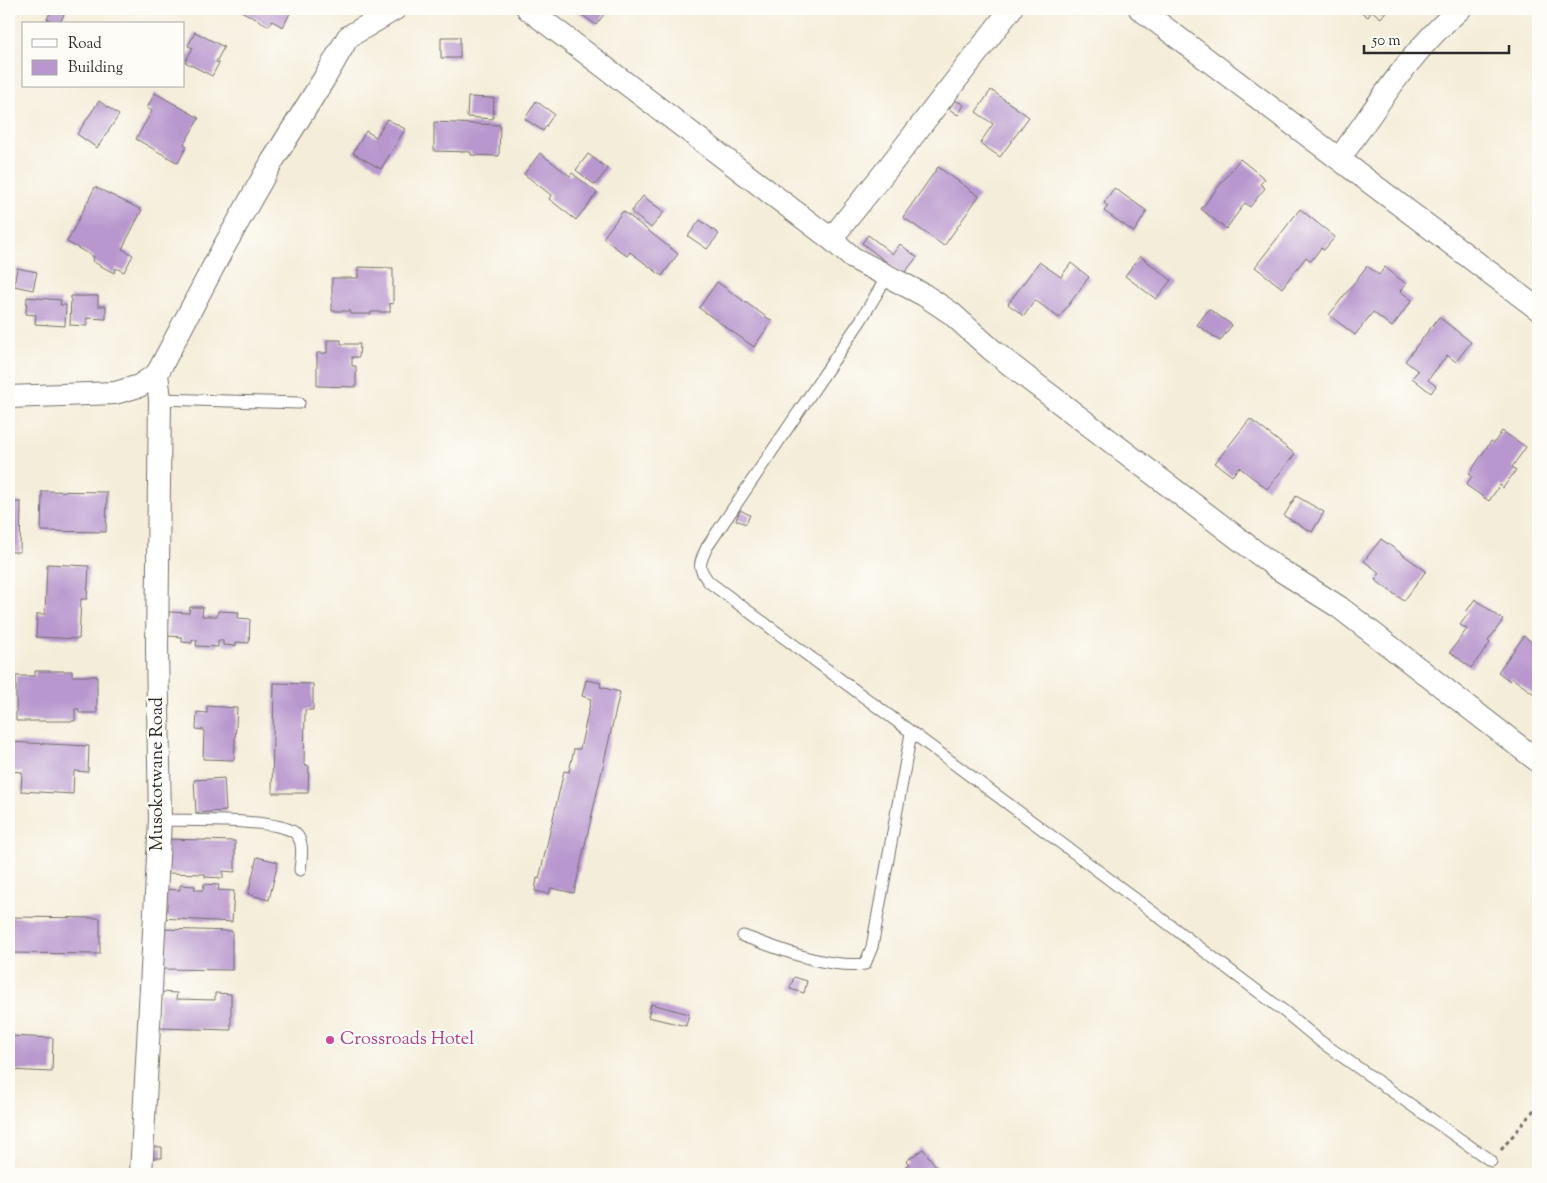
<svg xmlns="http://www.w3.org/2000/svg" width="1547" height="1183" font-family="'Sorts Mill Goudy',serif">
<rect width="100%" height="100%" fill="#fdfcf7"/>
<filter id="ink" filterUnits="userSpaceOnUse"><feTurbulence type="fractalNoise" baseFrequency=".02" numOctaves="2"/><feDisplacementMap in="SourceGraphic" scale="10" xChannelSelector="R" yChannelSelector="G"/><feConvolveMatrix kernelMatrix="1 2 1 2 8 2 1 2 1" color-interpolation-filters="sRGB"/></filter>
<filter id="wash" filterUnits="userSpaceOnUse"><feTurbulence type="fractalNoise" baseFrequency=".0096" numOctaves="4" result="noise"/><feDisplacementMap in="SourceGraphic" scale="20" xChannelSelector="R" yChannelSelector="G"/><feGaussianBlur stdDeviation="1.12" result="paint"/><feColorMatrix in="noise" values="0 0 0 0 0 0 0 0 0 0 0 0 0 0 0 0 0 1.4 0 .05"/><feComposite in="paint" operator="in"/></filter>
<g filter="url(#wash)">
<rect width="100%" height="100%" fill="#f4edd9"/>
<g id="blocks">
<path fill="#b897ce" d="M47,9h20l-8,15 -12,-5 4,-8z
M242,9h50l-9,18 -11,-6 -3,5 -28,-15z
M574,9h34l-12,16z
M1357,9h31l-7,9 -9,-7 -4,6z
M195,32l29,15 -8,15 3,1 -7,13 -27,-14 8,-14 -5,-2z
M441,37h19v21h-19z
M991,90l38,27 -29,40 -20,-14 13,-19 -17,-12z
M155,93l44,25 -15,26 3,2 -9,17 -42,-24 16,-28 -5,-3z
M468,97l26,1 -1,21 -26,-2z
M955,100l9,5 -6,10 -9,-6z
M99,101l20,14 -22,33 -20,-14z
M536,101l18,13 -11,17 -18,-12z
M387,119l18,10 -24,40 -28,-16 13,-22 10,6z
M434,122l66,3 -1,31 -28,-1v-3l-37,-1z
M540,153l30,23 2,-3 25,20 -21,27 -27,-21 2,-4 -27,-21z
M588,154l20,15 -13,16 -19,-15z
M1240,159l25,20 -5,5 5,4 -15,19 -5,-4 -19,26 -25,-20z
M938,167l41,29 -35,50 -41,-29z
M95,187l47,23 -20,39 11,6 -9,17 -8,-4 -2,5 -22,-12 2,-4 -27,-15z
M1114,188l33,23 -13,21 -30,-21 4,-5 -4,-3z
M643,196l21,16 -13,16 -20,-16z
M1300,209l35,28 -11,13 -3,-2 -10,13 -5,-4 -24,31 -27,-21z
M623,211l55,43 -16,22 -32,-24 -3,4 -24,-18z
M700,220l19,14 -12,15 -19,-13z
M868,235l25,19 7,-10 17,13 -14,18 -41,-32z
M1140,256l31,24 -15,19 -31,-23z
M1039,262l22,15 10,-14 18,14 -30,41 -24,-18 -11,16 -16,-12z
M1367,266l12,9 6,-8 21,17 -6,7 12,9 -20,27 -19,-15 -18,23 -26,-20z
M358,267l35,1v36l-3,-1v9h-19v2h-21v-3h-18v-33h26z
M17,268l20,4 -4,18 -19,-4z
M717,282l55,39 -18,26 -55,-39z
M71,296h27v10h8v13l-19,-1v8l-17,-1z
M27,297l34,3 -1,5h6l-1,21 -30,-2 1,-9 -10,-1z
M1209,309l23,16 -12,16 -23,-16z
M1439,317l32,25 -15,20 -9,-7 -19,25 8,6 -5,7 -19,-15 6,-7 -13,-10z
M327,340h14v4h19l-1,13h-7v9h4v21l-39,-1v-33h10z
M1250,419l45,35 -28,35 -28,-22 -7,9 -17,-13z
M1502,431l24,16 -14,20 4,3 -13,18 -3,-3 -11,16 -23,-16 6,-9 -3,-2 22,-33 3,2z
M42,491l65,1 -1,40 -65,-1z
M1296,496l28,16 -12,20 -28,-16z
M9,502h12l-1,50h-11z
M740,510l10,5 -4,9 -10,-4z
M1381,539l45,32 -22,30 -29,-21 5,-7 -16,-12z
M47,564l42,2 -2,33h-6l-2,40 -43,-2 1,-23h8z
M1475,599l28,21 -15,21 2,2 -19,25 -21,-16 17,-23 -7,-4 8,-11 -2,-2z
M190,607h13l-1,9h15l1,-5 21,1 -1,6 12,1 -1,24 -13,-1v4l-13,-1v-4h-5v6l-22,-1 1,-6h-5v3l-10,-1v-5l-14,-1 1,-24 20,1z
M1524,636l14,11v50l-26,-19 -2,3 -12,-9z
M35,671h37v5h25v37h-18v-4h-4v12h-59v-45h19z
M586,680l15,3 -1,4 20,5 -46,201 -23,-5 -2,6 -14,-3 2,-13 2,1 25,-108 5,1 5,-23h6l11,-50 -9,-3z
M274,683l39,1v26h-8l-1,55 5,1 -1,27h-36z
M207,706l30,2 -3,52 -31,-1 1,-29 -8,-1 1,-17 10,1z
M9,742l80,4 -1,26 -14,-1 -1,23 -52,-3 1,-19 -13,-1z
M224,778l2,33 -30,2 -2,-33z
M167,839l68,2v31l-12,-1v7l-18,-1v-3l-39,-1z
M257,857l21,5 -9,38 -21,-6z
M204,884l15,1 -1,5 16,1 -2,31 -71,-4 2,-29 17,1v-5l15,1v4h8z
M9,917l91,1v36l-91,-1z
M162,929l70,2v39l-71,-1z
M794,977l13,4 -3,12 -14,-4z
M159,992l18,1 -1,6 39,1v-7l16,1v36l-72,-2z
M651,1004l38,10 -3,12 -38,-9z
M9,1036l44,2 -1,34 -43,-2z
M153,1147h9v11h-10z
M923,1149l18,24 -2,1h-43l13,-10 -3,-3z"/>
</g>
</g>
<g filter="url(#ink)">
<use href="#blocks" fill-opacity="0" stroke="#716f68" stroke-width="1"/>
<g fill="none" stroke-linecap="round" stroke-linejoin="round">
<g stroke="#716f68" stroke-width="13">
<path id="lane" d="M892,278l-10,7 -21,35 -154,227c-8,17 -10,20 2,35l364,270 212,160 35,29 171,120
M160,399l139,4
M160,820c27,1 117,-2 135,13 10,9 6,26 5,37
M743,936c38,13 80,32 122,28l7,-17 39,-214"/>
</g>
<g stroke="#716f68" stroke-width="24">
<path id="street" d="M528,9l303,230 22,19 71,37 27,18 41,37 38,30 247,188 62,39 199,154
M1140,9l398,300
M1339,159c37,-51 72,-109 121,-150
M831,239l57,-71 123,-159
M9,397l106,-4 24,-7 18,-12 64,-122 52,-92 51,-81 24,-42 47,-28
M141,1174l19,-354 -3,-172 3,-249 -3,-25"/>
</g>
<path stroke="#716f68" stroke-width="3" stroke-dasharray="4 4" stroke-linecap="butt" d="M1501,1150l37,-45"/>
<use href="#lane" stroke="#fff" stroke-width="11"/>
<use href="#street" stroke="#fff" stroke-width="22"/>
</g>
</g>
<circle fill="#d1479c" stroke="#fdfcf7" stroke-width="2" cx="330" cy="1040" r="5"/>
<g text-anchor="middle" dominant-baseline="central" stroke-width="4.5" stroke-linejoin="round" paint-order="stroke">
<g font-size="18" fill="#2b2b2b" stroke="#fdfcf7">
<text transform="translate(158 774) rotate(-90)">Musokotwane Road</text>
</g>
<g font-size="18" fill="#b23c85" stroke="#fdfcf7" text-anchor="start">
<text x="340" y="1040">Crossroads Hotel</text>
</g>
</g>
<rect width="1547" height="1183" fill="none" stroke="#fdfcf7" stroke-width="30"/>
<rect x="22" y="22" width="162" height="65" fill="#fdfcf7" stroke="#a9a8a5"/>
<rect x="32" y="39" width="25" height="8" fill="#ffffff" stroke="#a9a8a5"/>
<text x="68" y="48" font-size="15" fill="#2b2b2b">Road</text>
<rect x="32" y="60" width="25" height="15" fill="#b897ce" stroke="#a9a8a5"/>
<text x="68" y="72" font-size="15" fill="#2b2b2b">Building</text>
<path d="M1364 45v8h145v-8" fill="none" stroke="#2b2b2b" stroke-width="2.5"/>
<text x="1372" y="45" font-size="15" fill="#2b2b2b" stroke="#fdfcf7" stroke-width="4" paint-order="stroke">50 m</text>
</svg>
